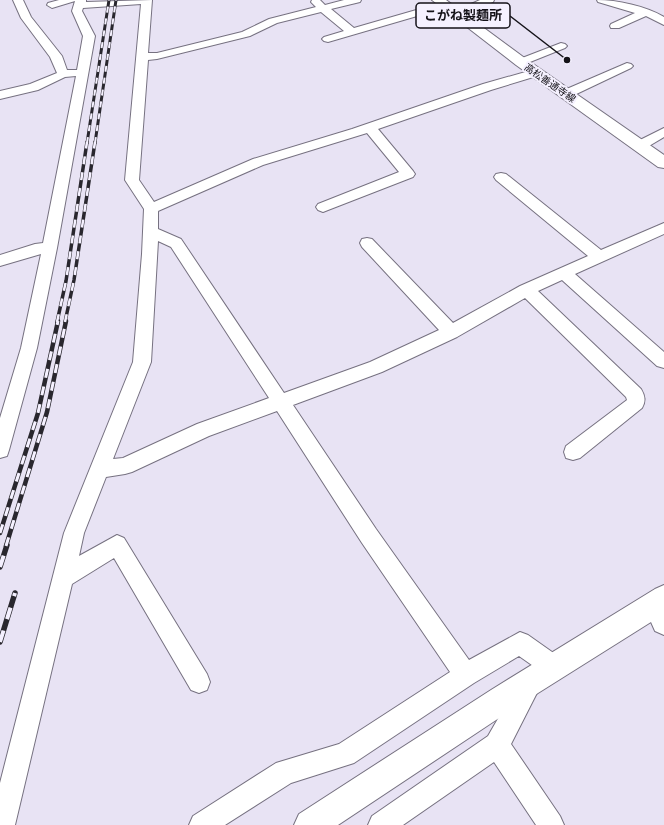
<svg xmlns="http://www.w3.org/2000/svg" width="664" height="825" font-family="'PT Serif','Noto Sans JP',serif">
<rect width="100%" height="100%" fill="#e8e3f4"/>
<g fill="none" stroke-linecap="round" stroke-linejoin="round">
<g stroke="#767180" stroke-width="2">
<path id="minor" d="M13,0h10l8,17 31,39 5,14h10l6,-34 -11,-25 3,-10 -23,7 -5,-3 1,-2 11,-3h27v2l66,-2 -4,53h9l85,-21 27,-13 47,-12 -5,-5 1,-2h8l5,5 19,-5h17l-1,2 -29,7 23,19 90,-26 5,3 -1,2 -120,35 -4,-1 -2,-2 2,-2 20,-6 -23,-19 -44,11 -27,13 -93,23 -9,1 -9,120 15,22 99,-43 99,-30 131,-45 53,-15 4,2 2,2 -2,2 -49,15 -113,39 35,42 2,3 -2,3 -85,33 -5,2 -5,-2 -2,-3 2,-3 81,-32 -32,-39 -104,32 -105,46v18l23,10 103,154 86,-31 69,-32 -77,-83 -2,-4 2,-4 5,-1 5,1 81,84 67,-37 68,-30 -92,-76 -2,-3 2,-3 5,-1 5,1 95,76 63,-27v11l-89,40 89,78v16l-7,-2 -95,-86 -24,11 103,98c4,7 5,12 1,19l-62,50 -7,2 -7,-2 -2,-6 2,-6 61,-46 -1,-3 -101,-99 -68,39 -75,35 -89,33 83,124 93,131 51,-28 8,3 34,24 3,8 -3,8 -8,3 -8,-3 -27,-19 -45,27 -120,80 -63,20 -66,42h-36l4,-9 83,-53 63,-19 111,-72 -88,-129 -85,-132 -68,25 -77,36 -7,2 -19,3 -22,56 -5,23 38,-21 7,3 83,136 3,8 -3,8 -8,3 -8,-3 -77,-132 -42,26 -57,241h-15v-42l64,-250 69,-171 9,-108 2,-45 -19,-29 16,-176 -58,4 -1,3 13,25 -38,212 -20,100 -28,102 -2,6 -7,2v-40l21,-70 20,-94 -41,12v-11l35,-11 8,-1 33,-167 -11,1 -27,13 -38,9v-8l30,-7 27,-11 -7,-16 -29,-39zM158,241l13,6 98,151 -72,26 -74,34 -10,1 38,-97z
M480,0h14l-1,2 -32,14h-8l-1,-2 1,-2z
M597,0c20,0 49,6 67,17v8l-18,-9 -27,12h-8l-1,-2 1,-2 24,-11 -37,-11z
M561,43l4,1 2,2 -2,2 -40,16h-8l-2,-2 2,-2z
M627,63l4,1 2,2 -2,2 -61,29h-8l-2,-3 2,-3z
M664,128v9l-20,12h-10l-2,-3 2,-3z
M531,672l8,3 3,8 -31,61 49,72 4,9h-28l-42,-63 -91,63h-35l4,-9 116,-80 35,-61z"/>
</g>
<g stroke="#767180" stroke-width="2">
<path id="tertiary" d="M664,585v50l-9,-4 -4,-9 -140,88 -173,115h-44l5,-11 192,-124 164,-101z"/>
</g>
<g stroke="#767180" stroke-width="2">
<path id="primary" d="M432,0h14l80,59 138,96v13l-6,-1 -142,-102z"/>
</g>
<use href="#minor" fill="#fff" fill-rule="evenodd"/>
<use href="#tertiary" fill="#fff" fill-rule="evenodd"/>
<use href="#primary" fill="#fff" fill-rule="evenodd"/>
<g stroke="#29272e" stroke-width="3">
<path id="rail-far3" d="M87,143l22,-143
M95,143l21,-143"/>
</g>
<g stroke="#29272e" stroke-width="3.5">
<path id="rail-far2" d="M57,322l9,-41 21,-139
M65,322l9,-42 21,-138"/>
</g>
<g stroke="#29272e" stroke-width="4.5">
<path id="rail-far1" d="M0,533l38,-120 20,-92
M6,546l41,-134 19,-91"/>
</g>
<g stroke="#29272e" stroke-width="5.5">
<path id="rail" d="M0,567l7,-22
M0,642l15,-49"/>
</g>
<use href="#rail-far3" stroke="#f5f1ff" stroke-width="2" stroke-dasharray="6" stroke-linecap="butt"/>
<use href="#rail-far2" stroke="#f5f1ff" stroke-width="2.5" stroke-dasharray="8" stroke-linecap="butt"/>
<use href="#rail-far1" stroke="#f5f1ff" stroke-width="3" stroke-dasharray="9" stroke-linecap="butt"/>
<use href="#rail" stroke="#f5f1ff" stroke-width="4" stroke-dasharray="12" stroke-linecap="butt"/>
</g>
<g text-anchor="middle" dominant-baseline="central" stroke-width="4" stroke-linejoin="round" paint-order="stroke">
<g font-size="10" fill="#141218" stroke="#f5f1ff">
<text transform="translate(550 83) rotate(35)">高松善通寺線</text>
</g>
</g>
<path fill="none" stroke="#141218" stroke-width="1.5" d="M567 60L510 16"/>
<circle fill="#141218" stroke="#f5f1ff" stroke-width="1.5" cx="567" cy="60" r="4"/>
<rect fill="#f5f1ff" stroke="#141218" stroke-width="1.5" x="416" y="3" width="94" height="25" rx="4"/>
<g font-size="13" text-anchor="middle" font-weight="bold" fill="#141218">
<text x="463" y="20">こがね製麺所</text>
</g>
</svg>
